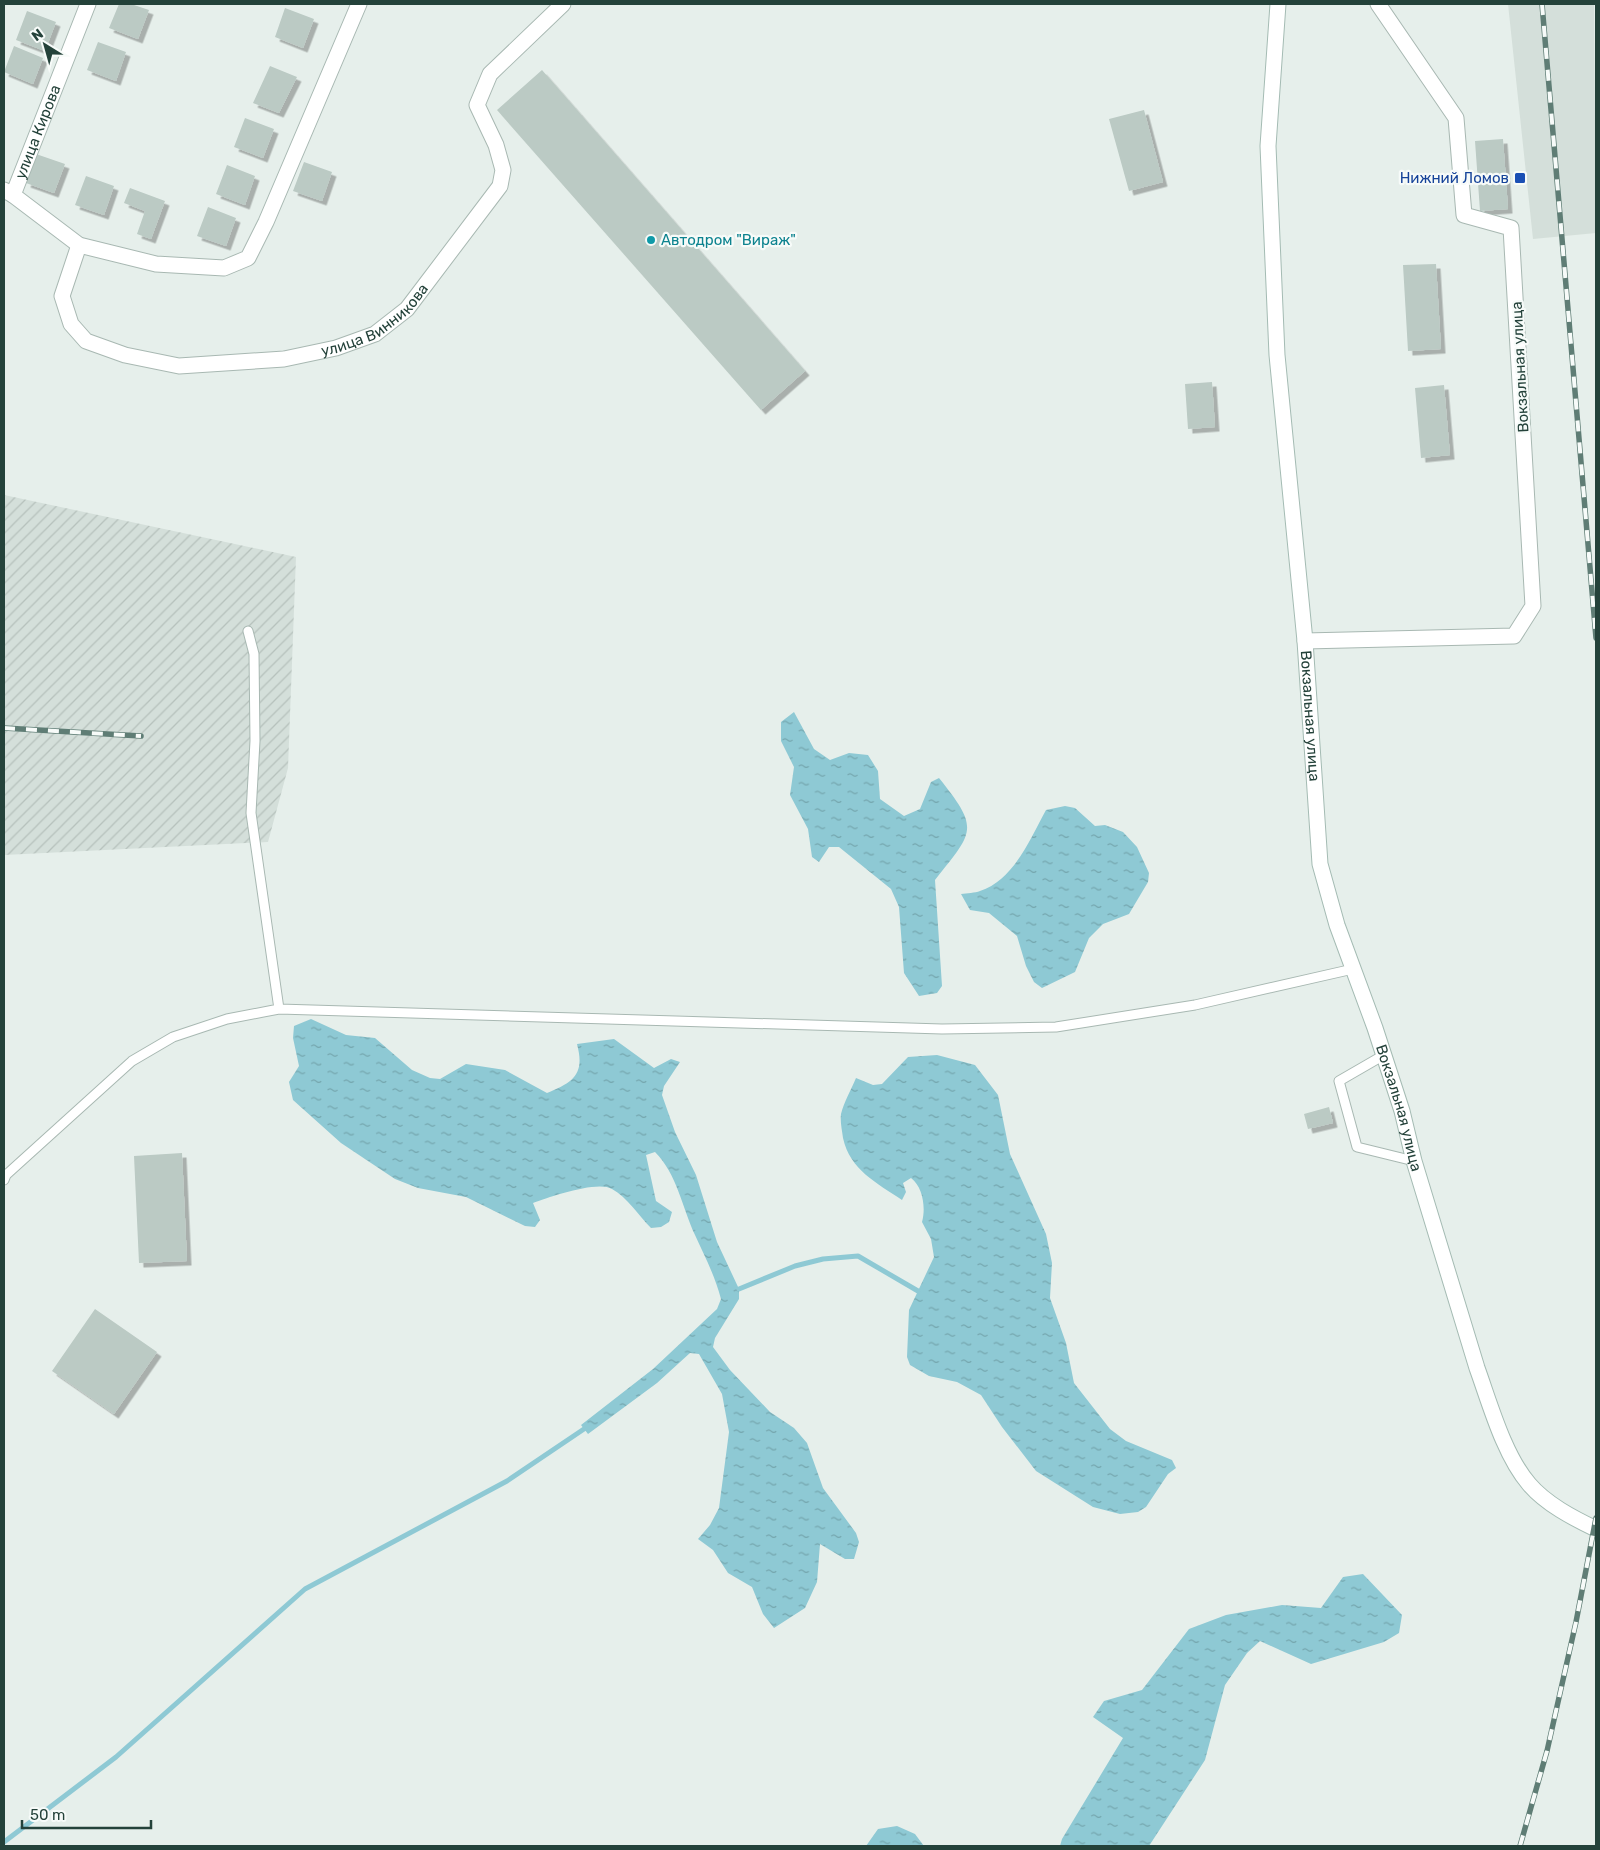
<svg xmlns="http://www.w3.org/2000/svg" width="1600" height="1850" font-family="Rubik,sans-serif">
<defs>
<pattern id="industrial-furrows" width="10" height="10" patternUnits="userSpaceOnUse" patternTransform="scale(1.25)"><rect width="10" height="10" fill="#d4dfda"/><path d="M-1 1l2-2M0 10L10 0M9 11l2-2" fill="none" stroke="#b6c1bc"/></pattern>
<pattern id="water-ripples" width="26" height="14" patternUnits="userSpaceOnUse" patternTransform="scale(1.25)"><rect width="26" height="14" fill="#8ec9d4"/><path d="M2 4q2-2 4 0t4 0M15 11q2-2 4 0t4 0" fill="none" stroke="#74a5ad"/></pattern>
<filter id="shadow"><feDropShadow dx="4.5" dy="4.5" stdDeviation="0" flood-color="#0004"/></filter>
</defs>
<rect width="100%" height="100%" fill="#e6efeb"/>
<path fill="#d4dfda" d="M1508,4h86l2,229 -63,6z"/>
<path fill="url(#industrial-furrows)" d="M4,495l292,62 -8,211 -20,74 -264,13z"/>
<path fill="url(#water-ripples)" d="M794,712l20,37 16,11 19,-7 19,2 10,16 2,28 24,17 16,-7 11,-27 8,-4c41,51 35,53 -4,102l7,106 -5,7 -18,3 -15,-23 -5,-66 -8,-18 -52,-42h-10l-10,15 -7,-5 -4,-28 -18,-34 4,-28 -13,-26v-19z
M1065,806l10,2 20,18 10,-1 18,7 14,15 12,26 -1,9 -19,32 -26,10 -14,14 -14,34 -33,16 -8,-6 -8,-16 -9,-30 -28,-23 -19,-3 -9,-16c6,-1 14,-1 19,-3 34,-11 50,-52 66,-81z
M311,1019l35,16 29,3 37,32 18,8 10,1 26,-15 39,6 42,23c27,-11 38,-19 30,-49l37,-5 40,29 17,-9 9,3 -16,24 -2,9 13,37 21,43 21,67 22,47v10l-24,39 -2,9 17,23 40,42 24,16 13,15 16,45 33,45 3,9 -5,17h-9l-25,-15 -3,38 -12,26 -31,20 -11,-14 -11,-27 -24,-14 -15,-23 -15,-11 12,-14 9,-17 10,-76 -7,-38 -23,-40 -9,-1 -33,30 -69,51 -7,-9 72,-56 64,-60 4,-10c-6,-23 -16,-42 -26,-64 -13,-28 -18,-61 -40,-83l-9,3 10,46 16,11 -3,10 -8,5 -10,1c-12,-12 -24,-31 -39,-39 -14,-9 -63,8 -79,14l7,17 -5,7 -10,-1 -59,-29 -48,-9 -23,-9 -54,-36 -48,-43 -4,-18 10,-16 -6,-28 1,-12z
M937,1055l38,10 23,30 12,59 36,80 6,29 -2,35 16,45 8,40 36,46 16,12 46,19 4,8 -8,6 -22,33 -8,5 -18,2 -27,-7 -57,-36 -34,-44 -21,-32 -24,-13 -28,-6 -19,-11 -3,-8 2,-47 25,-53 -3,-18 -9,-17c4,-14 1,-35 -11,-44l-8,5 3,9 -4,8c-25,-17 -52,-30 -59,-62 -1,-8 -3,-16 -2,-24 3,-12 10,-24 15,-36l17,7 9,-1 26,-27z
M1363,1574l39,41 -3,18 -15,9 -73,22 -51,-23 -13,12 -22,32 -20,75 -56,86h-89l2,-7 61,-101 -30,-21 11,-16 38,-11 47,-61 37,-14 56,-10 39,3 22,-31z
M897,1826l18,8 9,12h-58l12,-17z"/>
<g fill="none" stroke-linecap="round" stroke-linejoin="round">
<path stroke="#8ec9d4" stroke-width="5" d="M739,1289l56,-23 28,-7 35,-3 60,35
M4,1842l112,-85 189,-168 202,-108 77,-52"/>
</g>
<path fill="#bbcac4" filter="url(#shadow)" d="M119,4h12l18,6 -11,29 -29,-11z
M285,8l29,11 -11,29 -28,-11z
M27,11l29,11 -11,29 -29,-11z
M98,42l28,10 -10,29 -29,-11z
M14,46l29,12 -10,26 -29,-12z
M270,66l27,11 -18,36 -26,-10z
M542,70l263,301 -44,39 -264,-300z
M1144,110l19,72 -34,9 -20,-72z
M245,118l29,11 -11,29 -29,-11z
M1503,139l5,70 -28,2 -5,-70z
M36,154l29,10 -11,29 -28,-10z
M304,162l28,10 -10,29 -29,-10z
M227,165l28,11 -10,29 -29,-11z
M86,176l28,10 -10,29 -29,-10z
M130,188l35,13 -14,38 -14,-5 8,-23 -21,-8z
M208,207l28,11 -10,28 -29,-10z
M1436,264l5,85 -33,2 -5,-86z
M1212,382l3,45 -27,2 -3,-45z
M1444,385l6,70 -29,3 -6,-70z
M1329,1107l4,16 -25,6 -4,-15z
M182,1153l5,108 -48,2 -5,-107z
M95,1309l62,43 -43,62 -62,-43z"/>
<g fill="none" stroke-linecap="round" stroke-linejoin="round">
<g stroke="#a8b8b2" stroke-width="11">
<path id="lane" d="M248,631l6,23 1,87 -4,72 28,196
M1384,1055l-45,26 18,66 57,14
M4,1180l2,-5 126,-114 41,-24 54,-18 52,-10 663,20 114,-2 139,-22 158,-36"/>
</g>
<g stroke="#a8b8b2" stroke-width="17">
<g id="street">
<path id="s1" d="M4,190l9,5 75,-191"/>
<path d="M13,195l66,50 77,19 68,4 24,-10 18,-36 93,-218"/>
<path id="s2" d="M79,245l-17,51 9,28 15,17 39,14 54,11 105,-7 52,-11 39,-14 32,-25 93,-123 3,-16 -7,-25 -19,-40 13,-31 73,-70"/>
<path d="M1305,641l209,-5 19,-30 -22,-378 -47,-13 -8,-97 -78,-114"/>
</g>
</g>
<g stroke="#a4bbb3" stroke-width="17">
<g id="secondary">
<path id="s3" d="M1278,4l-10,142 9,209 28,286 15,223 17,61 38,103 27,83 12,50 63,207c13,36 27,87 52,116 17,20 44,34 67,45"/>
</g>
</g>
<use href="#lane" stroke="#fff" stroke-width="9"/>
<use href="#street" stroke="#fff" stroke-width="15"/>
<use href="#secondary" stroke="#fff" stroke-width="15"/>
<g stroke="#5f7d75" stroke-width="5.5">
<path id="rail" d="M1542,4l54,634
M4,728l137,8
M1520,1846l27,-95 29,-129 20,-104"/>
</g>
<use href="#rail" stroke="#f7fbf9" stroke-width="4" stroke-dasharray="11" stroke-linecap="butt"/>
</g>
<rect fill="#1a4fb4" stroke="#f7fbf9" stroke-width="2" x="1514" y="172" width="12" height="12" rx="2.5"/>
<circle fill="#0f9aa8" stroke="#f7fbf9" stroke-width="2" cx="651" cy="240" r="5"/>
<g text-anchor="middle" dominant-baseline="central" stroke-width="4.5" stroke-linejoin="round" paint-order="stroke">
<g font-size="15" fill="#24423a" stroke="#f7fbf9">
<text stroke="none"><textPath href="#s1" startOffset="78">улица Кирова</textPath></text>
<text stroke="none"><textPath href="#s2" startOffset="409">улица Винникова</textPath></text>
<text transform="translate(1520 367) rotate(-93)">Вокзальная улица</text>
<text stroke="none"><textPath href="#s3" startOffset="714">Вокзальная улица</textPath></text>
<text stroke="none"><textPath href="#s3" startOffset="1119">Вокзальная улица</textPath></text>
</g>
<g font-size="15" fill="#164399" stroke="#f7fbf9" text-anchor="end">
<text x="1509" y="178">Нижний Ломов</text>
</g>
<g font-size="15" fill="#0d838f" stroke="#f7fbf9" text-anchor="start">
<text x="661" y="240">Автодром "Вираж"</text>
</g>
</g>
<rect width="1600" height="1850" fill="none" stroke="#24423a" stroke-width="10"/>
<g transform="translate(45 45) rotate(323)" stroke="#f7fbf9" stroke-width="4" paint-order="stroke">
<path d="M0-4L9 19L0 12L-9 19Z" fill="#24423a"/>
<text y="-8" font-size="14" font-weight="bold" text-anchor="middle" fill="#24423a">N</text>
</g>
<path d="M22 1820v8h129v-8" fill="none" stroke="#24423a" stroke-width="2.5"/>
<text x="30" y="1820" font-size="15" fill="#24423a" stroke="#f7fbf9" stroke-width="4" paint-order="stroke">50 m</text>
</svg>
